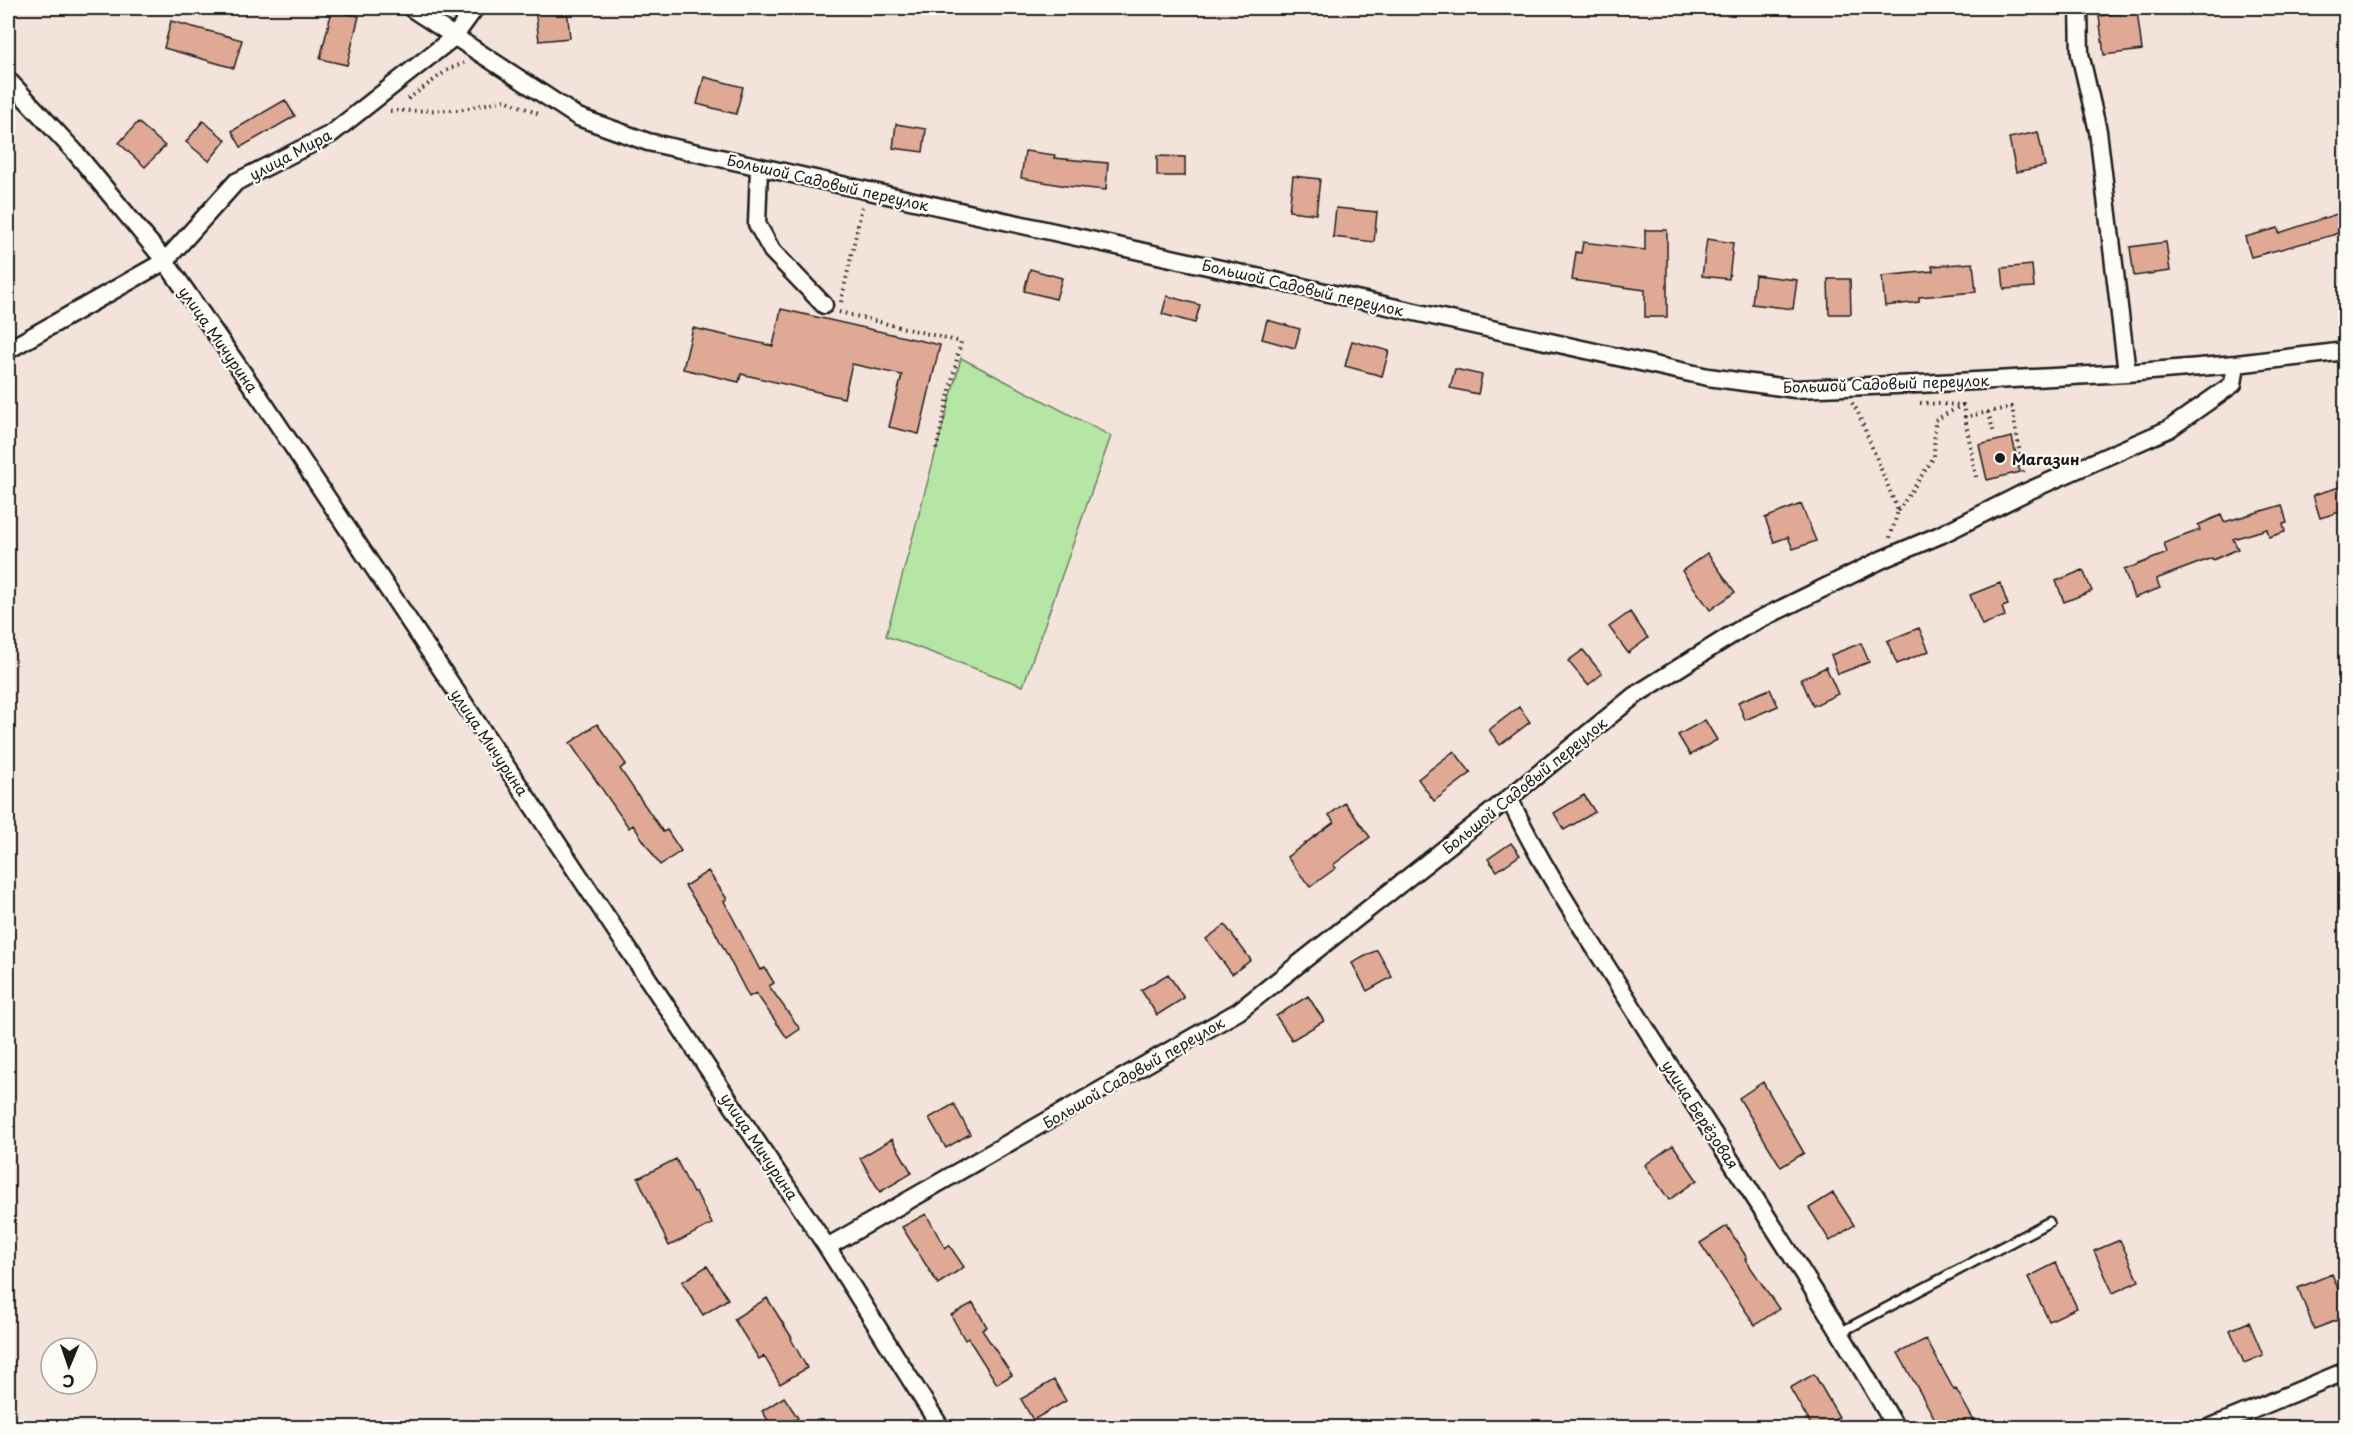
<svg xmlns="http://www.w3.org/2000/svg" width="2353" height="1435" font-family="'Playpen Sans',sans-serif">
<rect width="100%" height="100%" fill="#f4e3da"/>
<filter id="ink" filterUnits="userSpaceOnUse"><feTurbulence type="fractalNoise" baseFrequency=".0167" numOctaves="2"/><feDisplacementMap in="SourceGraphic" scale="12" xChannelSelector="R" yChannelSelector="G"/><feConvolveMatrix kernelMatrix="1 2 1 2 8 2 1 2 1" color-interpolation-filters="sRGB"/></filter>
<g filter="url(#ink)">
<path fill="#b5e6a6" stroke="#688161" stroke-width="1.5" d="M961,358l150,78 -88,250 -137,-50z"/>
<path fill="#dfa996" stroke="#1c1c1c" stroke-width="1.5" d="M535,8h32l3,30 -31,3z
M332,10l27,6 -12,49 -27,-6z
M2137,11l5,39 -38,5 -5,-39z
M171,21l71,19 -8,28 -70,-20z
M704,77l39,10 -7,27 -39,-10z
M285,100l10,16 -54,31 -9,-16z
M203,121l23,19 -17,21 -23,-19z
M138,122l27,24 -20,21 -26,-24z
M896,124l30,5 -3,23 -30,-4z
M2038,132l7,34 -29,6 -7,-34z
M1025,151l30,4 -1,3 54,5 -2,27 -40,-4 -45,-8z
M1157,156l28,1v19h-28z
M1293,176l27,3 -4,35 -27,-3z
M1336,208l41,4 -3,30 -41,-5z
M2346,211v18l-13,6 -82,22 -6,-20 33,-9 1,5z
M1645,230h22v87h-22v-27l-73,-10 4,-28 5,1 2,-11 62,8z
M1707,239l26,4 -4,36 -27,-3z
M2166,242l4,29 -36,5 -4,-29z
M1973,263l3,29 -57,5v5l-34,4 -3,-30 51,-5 -1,-5z
M2032,265l2,22 -30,2 -2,-21z
M1030,269l32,9 -6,21 -32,-8z
M1755,275l42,5 -4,29 -41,-5z
M1828,279h22l1,35h-22z
M1167,296l33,9 -5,18 -33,-9z
M781,309l159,36 -21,89 -30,-7 13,-52 -50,-11 -8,34 -103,-24 -2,8 -56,-13 10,-41 80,18z
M1267,320l33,9 -5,19 -33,-9z
M1352,341l37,10 -7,25 -37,-10z
M1455,369l27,6 -4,19 -28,-6z
M2012,437l8,35 -33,8 -8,-35z
M2340,487l6,23 -26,8 -7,-23z
M1801,504l15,37 -23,8 -5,-12 -14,5 -9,-24z
M2282,505l5,18 -4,1 2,8 -16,5 -2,-8 -34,10 5,10 -25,11 -1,-2 -56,21 4,9 -26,10 -10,-28 43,-17 -3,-10 36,-13 -2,-5 23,-10 3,7z
M1707,553l28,39 -25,18 -28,-39z
M2083,570l9,21 -28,11 -8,-21z
M2000,583l8,22 -6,2 3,9 -23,9 -12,-30z
M1630,612l18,26 -20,15 -19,-26z
M1919,628l10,23 -32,13 -10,-23z
M1861,643l8,19 -31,12 -7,-19z
M1583,650l19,24 -14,11 -20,-24z
M1826,667l12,27 -25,12 -12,-27z
M1770,689l8,17 -33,14 -7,-18z
M1519,707l11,15 -30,23 -11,-15z
M1705,720l12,20 -27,15 -12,-20z
M597,724l29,40 -6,5 43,63 4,-2 14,21 -21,14 -27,-40 -4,3 -59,-85z
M1454,751l17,22 -37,28 -16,-22z
M1584,795l11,17 -31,18 -10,-17z
M1345,803l25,34 -37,28 3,3 -26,19 -23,-30 47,-35 -5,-7z
M1511,843l9,12 -23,16 -9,-12z
M708,871l19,28 -3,2 36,69 5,-2 9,15 -5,3 31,43 -13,9 -31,-45 -7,4 -38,-73 -26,-38z
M1225,925l26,35 -19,14 -26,-35z
M1377,950l15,27 -25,14 -15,-28z
M1168,974l16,24 -27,17 -16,-25z
M1308,996l16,25 -32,19 -16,-24z
M1763,1082l41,71 -23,14 -42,-69z
M954,1104l16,30 -24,14 -17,-30z
M892,1139l20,34 -32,19 -20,-34z
M1673,1145l24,35 -28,20 -24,-35z
M676,1159l17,34 3,-1 16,32 -43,22 -31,-68z
M1833,1193l21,32 -24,16 -21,-33z
M926,1214l19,34 4,-3 15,22 -26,17 -36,-57z
M1727,1226l20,32 -2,1 34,50 -24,16 -55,-82z
M2120,1240l19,41 -26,12 -19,-42z
M2056,1263l21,45 -28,13 -21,-44z
M707,1266l21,33 -25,16 -21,-33z
M2332,1274l14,34v9l-32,12 -16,-41z
M767,1298l25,40 -1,1 16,29 -27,16 -16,-28 -5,3 -25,-40z
M973,1303l14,24 -5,3 30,45 -15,9 -29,-46 -3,2 -14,-25z
M2249,1322l14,33 -19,8 -14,-33z
M1926,1339l28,51 2,-1 22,39h-38l-42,-75z
M1814,1374l25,43 -19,11h-7l-23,-40z
M1054,1380l12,21 -33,19 -12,-21z
M784,1397l14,21 -16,10h-9l-11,-17z"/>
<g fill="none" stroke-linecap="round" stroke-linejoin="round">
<g stroke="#1c1c1c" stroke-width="13">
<path id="lane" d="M1841,1332l208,-110"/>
</g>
<g stroke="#1c1c1c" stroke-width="21">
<path id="street" d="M411,8l167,109 70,25 1060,235 87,12 124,-5 208,-11 109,-9 110,-13
M2079,8l1,46 18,77 29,242
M8,80l67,72 90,109 98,141 564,845 114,181
M759,167l-2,57 15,27 52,54
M8,350l157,-89 71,-79 95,-48 123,-97 21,-29
M1509,798c33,70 76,134 117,199 90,144 186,283 270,431
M827,1247l412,-236 270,-213 125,-102 110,-69 139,-68 57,-24 86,-43 143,-63 64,-45 3,-20
M2209,1428l137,-57"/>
</g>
<path stroke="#1c1c1c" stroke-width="4" stroke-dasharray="1.5 4.5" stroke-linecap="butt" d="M408,99l41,-30 15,-6
M390,111l68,-1 47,-10 36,15
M841,302l21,-95
M839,312l122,30 -25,108
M1852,403l5,7 41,101 -8,27
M1920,403l43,2 2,12
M1988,412l6,22
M1976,477l-11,-60 47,-10 12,69
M1898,511l36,-54 1,-37 28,-15"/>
<use href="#lane" stroke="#fdfcf7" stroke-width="8"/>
<use href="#street" stroke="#fdfcf7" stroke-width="16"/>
</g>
</g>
<circle fill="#1c1c1c" stroke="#fdfcf7" stroke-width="2" cx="2000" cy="458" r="6"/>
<g text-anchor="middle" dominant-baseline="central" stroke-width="4.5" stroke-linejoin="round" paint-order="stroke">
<g font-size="15" fill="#1c1c1c" stroke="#fdfcf7">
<text transform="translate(290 154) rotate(-28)">улица Мира</text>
<text transform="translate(828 182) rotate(13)">Большой Садовый переулок</text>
<text transform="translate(1303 287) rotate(13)">Большой Садовый переулок</text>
<text transform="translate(219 339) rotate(55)">улица Мичурина</text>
<text transform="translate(1886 383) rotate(-2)">Большой Садовый переулок</text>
<text transform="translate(490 742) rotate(56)">улица Мичурина</text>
<text transform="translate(1524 785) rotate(-39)">Большой Садовый переулок</text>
<text transform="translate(1133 1072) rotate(-30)">Большой Садовый переулок</text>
<text transform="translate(1701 1114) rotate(57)">улица Берёзовая</text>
<text transform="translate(760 1146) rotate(56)">улица Мичурина</text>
</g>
<g font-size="15" font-weight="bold" fill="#1c1c1c" stroke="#fdfcf7" text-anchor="start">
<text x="2012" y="458">Магазин</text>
</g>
</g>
<rect width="2353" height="1435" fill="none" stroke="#fdfcf7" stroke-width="30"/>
<rect x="15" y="15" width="2323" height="1405" fill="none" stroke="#1c1c1c" stroke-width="2" filter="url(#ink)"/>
<g transform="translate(69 1366) rotate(182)"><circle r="28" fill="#fdfcf7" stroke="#a3a29f" stroke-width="1.5"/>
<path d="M0-4.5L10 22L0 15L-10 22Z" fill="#1c1c1c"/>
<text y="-9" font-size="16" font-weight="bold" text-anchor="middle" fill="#1c1c1c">С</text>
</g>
</svg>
